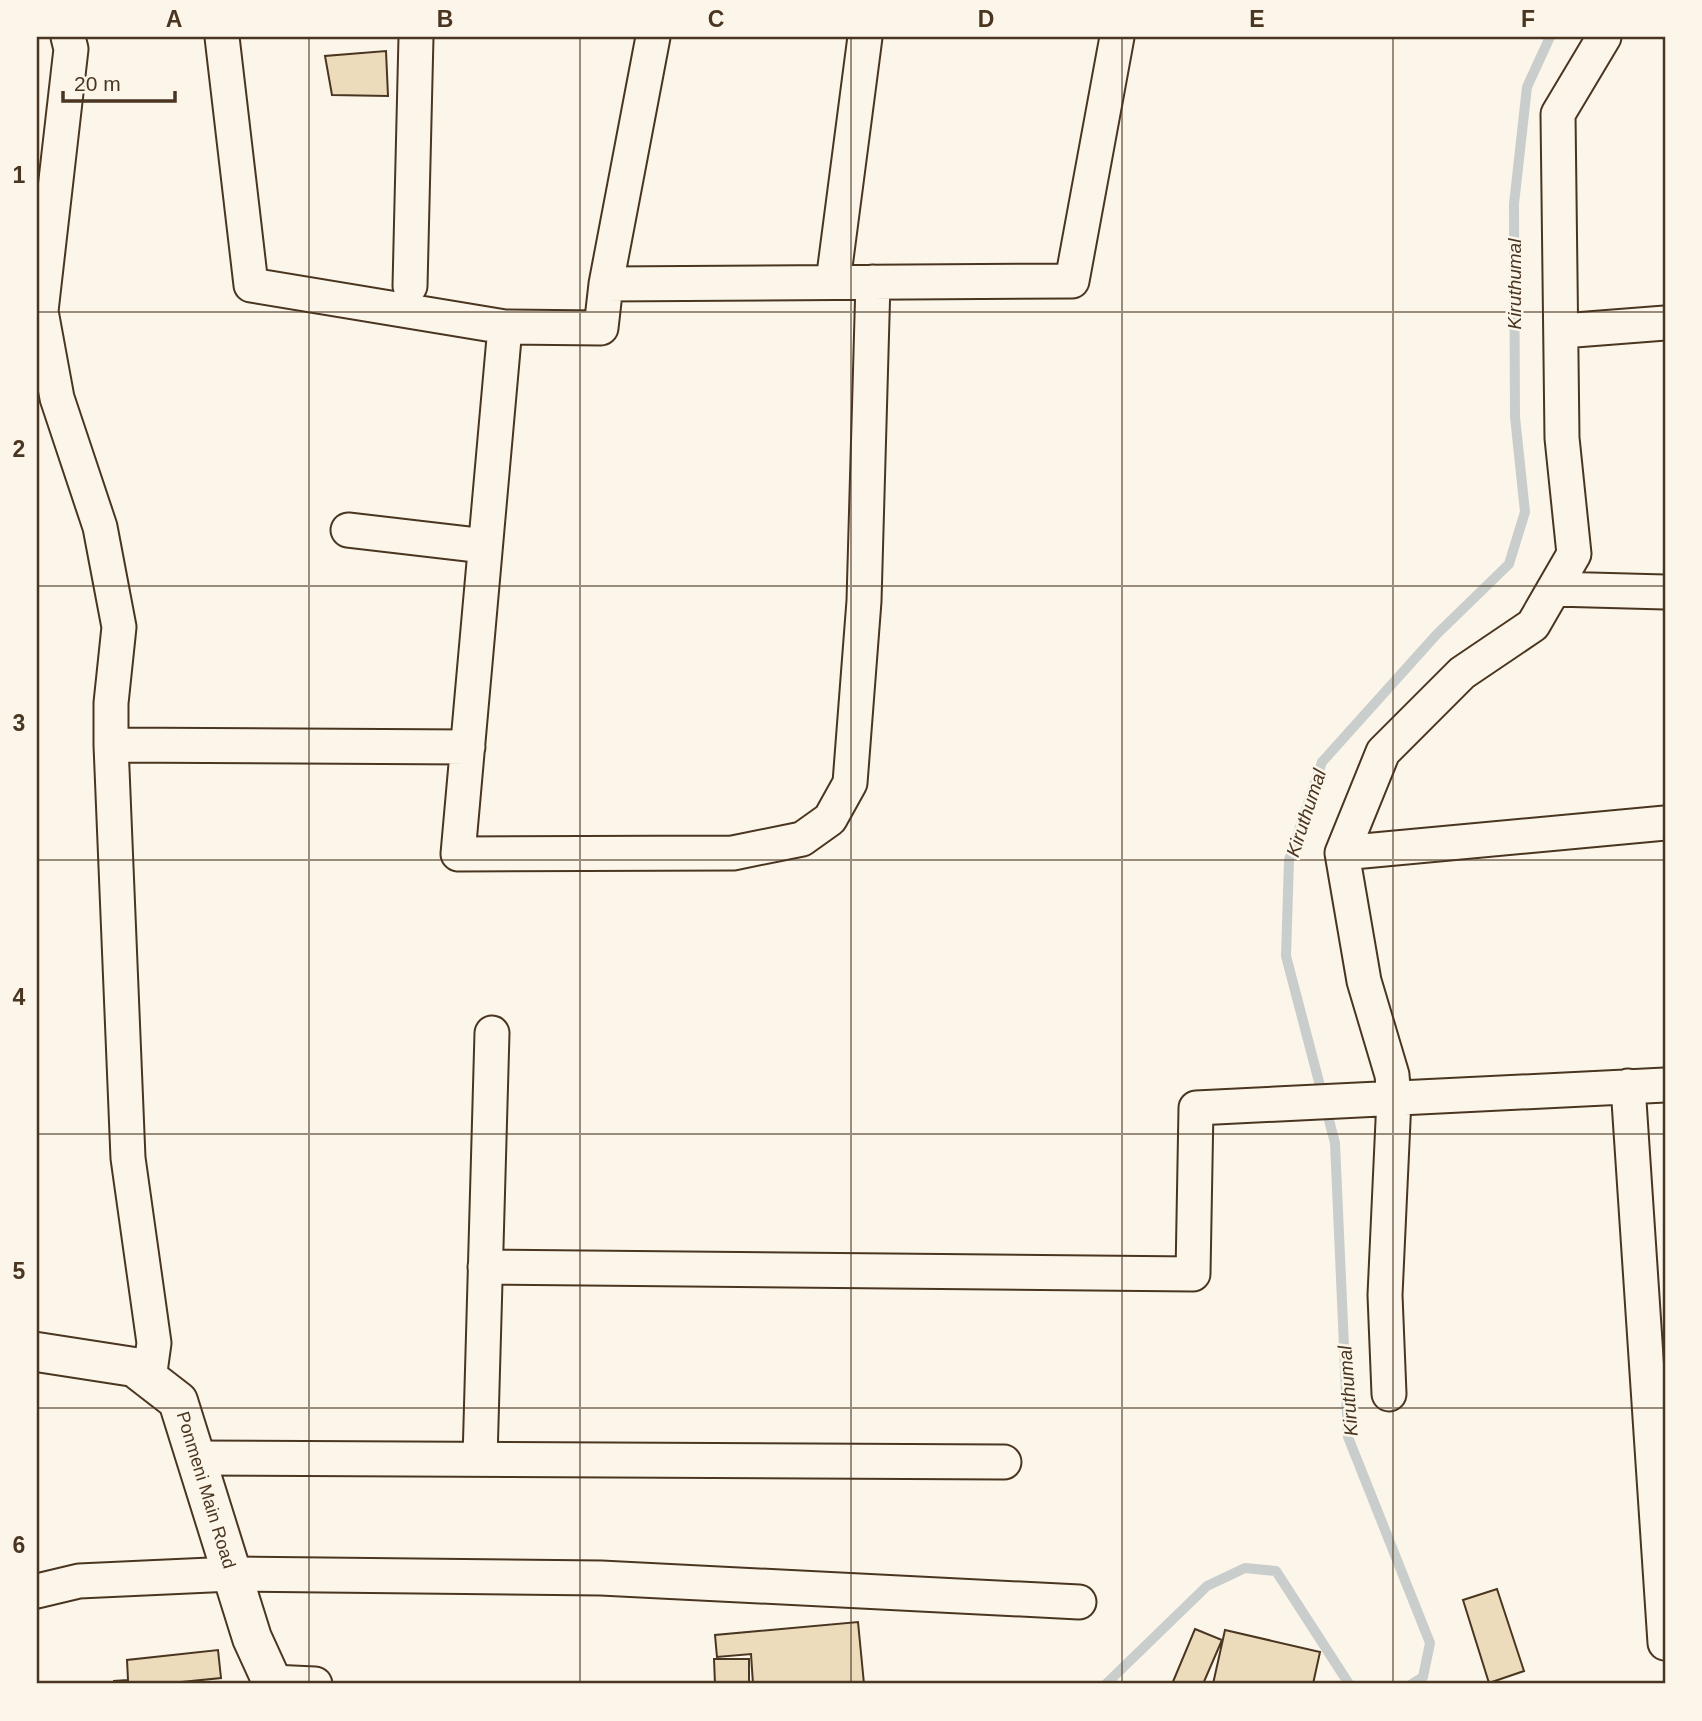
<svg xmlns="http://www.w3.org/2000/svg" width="1702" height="1721" font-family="Arial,sans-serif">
<rect width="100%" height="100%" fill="#fbf6e9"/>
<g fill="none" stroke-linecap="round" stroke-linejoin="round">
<path stroke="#c9cecd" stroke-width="10" d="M1106,1684l101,-98 38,-18 31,3 73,113
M1412,1684l11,-7 7,-34 -82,-206 -13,-294 -49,-187 3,-96 33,-98 115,-128 72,-70 16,-52 -10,-95 -1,-213 13,-117 23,-50"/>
</g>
<path fill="#ecdcbc" stroke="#4a3520" stroke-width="2" d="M386,51l2,45 -56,-1 -7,-39z
M1497,1589l27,82 -35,12 -26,-83z
M858,1622l6,62h-111l-2,-30 -34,3 -2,-22z
M1195,1629l27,11 -19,44h-31z
M1225,1630l95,22 -7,32h-100z
M218,1650l3,28 -60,6h-47v-3l14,-1 -1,-20z
M714,1659h35v25h-34z"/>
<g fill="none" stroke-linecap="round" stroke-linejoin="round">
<g stroke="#4a3520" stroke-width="37">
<path id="street" d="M68,37l3,12 -30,262 16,87 43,129 19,100 -8,76v42l17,413 26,185 -5,36
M222,37l29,248 254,42 -47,527 275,-1 69,-14 28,-20 20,-36 14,-182 9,-319
M833,282l32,-245
M606,284l466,-3 45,-244
M410,286l6,-249
M505,327l96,1 5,-44 47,-247
M1562,331l103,-8
M348,530l137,16
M1554,589l111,3
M111,745l357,2
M1342,853l323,-30
M1628,1086l37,557
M485,1267l708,7 3,-166 469,-23
M1389,1394l-4,-99 9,-196 -2,-24 -28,-94 -22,-128 41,-101 79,-79 71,-48 41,-71 -12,-116 -4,-324 46,-77
M196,1458l808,4
M480,1459l12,-426
M37,1591l42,-10 153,-7 369,4 478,24
M271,1682l44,2"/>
</g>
<g stroke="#4a3520" stroke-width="42">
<path id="secondary" d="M37,1352l97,15 44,34 74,237 21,46"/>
</g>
<use href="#street" stroke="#fbf6e9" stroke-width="33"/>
<use href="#secondary" stroke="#fbf6e9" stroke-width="38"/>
</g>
<path fill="none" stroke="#4a3520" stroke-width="2" stroke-opacity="0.55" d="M309,37v1647M580,37v1647M851,37v1647M1122,37v1647M1393,37v1647M37,312h1628M37,586h1628M37,860h1628M37,1134h1628M37,1408h1628"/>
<g text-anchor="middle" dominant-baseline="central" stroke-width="5" stroke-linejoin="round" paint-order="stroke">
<g font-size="18" fill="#4a3520" stroke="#fbf6e9">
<text transform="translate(206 1490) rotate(73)">Ponmeni Main Road</text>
</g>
<g font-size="19" font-style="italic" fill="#4a3520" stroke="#fbf6e9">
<text transform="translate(1514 284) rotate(-90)">Kiruthumal</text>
<text transform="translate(1306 813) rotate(-72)">Kiruthumal</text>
<text transform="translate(1348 1391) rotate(-94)">Kiruthumal</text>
</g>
</g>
<rect width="1702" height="1721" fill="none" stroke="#fbf6e9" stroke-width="77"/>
<path d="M63 91v10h112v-10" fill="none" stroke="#4a3520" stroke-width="3.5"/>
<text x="74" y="91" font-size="21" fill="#4a3520" stroke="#fbf6e9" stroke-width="5" paint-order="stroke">20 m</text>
<rect x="38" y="38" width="1626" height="1644" fill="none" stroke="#4a3520" stroke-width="2.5"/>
<g font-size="23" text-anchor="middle" font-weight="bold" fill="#4a3520">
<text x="174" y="27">A</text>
<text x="445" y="27">B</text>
<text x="716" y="27">C</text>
<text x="986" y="27">D</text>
<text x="1257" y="27">E</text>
<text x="1528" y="27">F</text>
<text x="19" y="183">1</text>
<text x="19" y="457">2</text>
<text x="19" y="731">3</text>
<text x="19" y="1005">4</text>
<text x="19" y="1279">5</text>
<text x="19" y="1553">6</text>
</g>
</svg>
